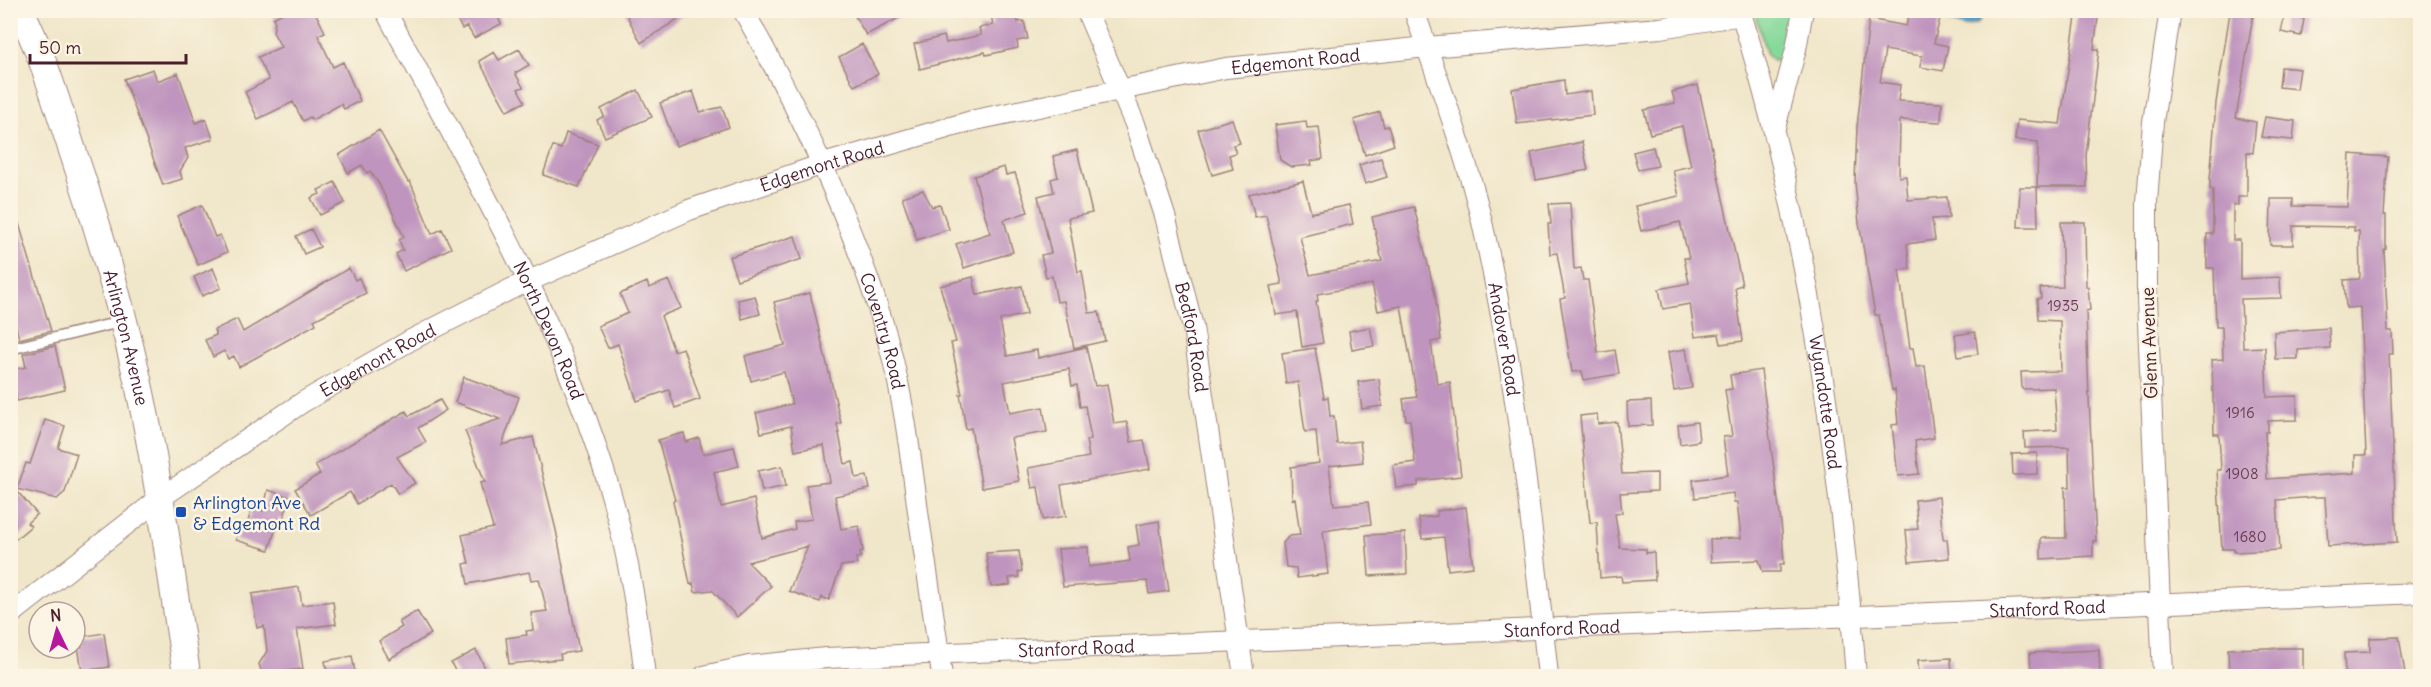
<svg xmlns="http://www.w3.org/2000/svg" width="2431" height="687" font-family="Delius,sans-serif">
<rect width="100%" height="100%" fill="#fcf5e5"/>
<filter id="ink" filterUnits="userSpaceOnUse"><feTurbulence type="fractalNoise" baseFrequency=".0167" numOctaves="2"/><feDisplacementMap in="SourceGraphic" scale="12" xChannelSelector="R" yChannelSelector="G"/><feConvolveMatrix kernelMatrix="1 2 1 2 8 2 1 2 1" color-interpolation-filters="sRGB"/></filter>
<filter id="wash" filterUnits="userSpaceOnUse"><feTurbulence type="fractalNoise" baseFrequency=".008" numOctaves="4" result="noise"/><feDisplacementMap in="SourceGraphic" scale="24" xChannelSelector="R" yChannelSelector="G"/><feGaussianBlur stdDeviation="1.35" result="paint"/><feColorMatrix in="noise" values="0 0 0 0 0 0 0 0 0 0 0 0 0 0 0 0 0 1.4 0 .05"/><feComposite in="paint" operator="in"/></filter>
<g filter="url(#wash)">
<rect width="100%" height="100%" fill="#f0e6c9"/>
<path fill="#86d99b" stroke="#687c63" stroke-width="1.5" d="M1754,11h39l-7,41 -5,7 -8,1 -6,-5z"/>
<path fill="#59a5d2" stroke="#52627e" stroke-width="1.5" d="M1947,11v-1l38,1 -7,12 -14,4 -15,-5z"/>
<g id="blocks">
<path fill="#bf94be" d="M288,10h26l11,22 -7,3 15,32 10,-5 17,39 -16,8 -3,-5 -29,16 -2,-3 -7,4 -10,-19 -35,17 -13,-27 24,-12 -11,-23 23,-10 -8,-15 2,-10 -2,-4z
M452,10h43l6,14 -27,14 -7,-12 -5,3z
M624,10h68l-51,33z
M866,10h48l-48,25 -11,-19z
M990,10h26l2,12 6,-1 4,18 -11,2 1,7 -32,7 -1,-3 -65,17 -6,-25 30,-8 2,7 35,-8 -2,-7 14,-3z
M1910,10h32l-8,33 14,3 -5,25 -23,-4 2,-11 -37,-6 -5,32 20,3 -2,16 44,2 -1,19 -41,-2 -1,57 7,-1 2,24 39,-3 2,21 -17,1 3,21 -28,4 3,25 -11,1 11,78h3l3,19 9,-1 9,72 -19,3 4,33 -21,2 -6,-51 6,-1 -3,-35 -3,1 -5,-25 -8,-50h-4l-16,-92 -4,-41 2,-55 12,-108 37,7z
M2077,10h22l-5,39h5l-13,107 1,31h-50l1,40h-20l2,-40h17l1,-45 -23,-2 2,-20 43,4z
M2230,12l23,4 -17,102 20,4 -3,31 -6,-1v45h-9v8h-5v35h7v39l40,-2 1,21 -40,1 2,49 22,-1 2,50 30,-1v24l-29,1v11h-3l2,47 88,-6v-18h11l-6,-148 -14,1 -2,-28 15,-1 1,-3 -1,-45h-5v-4l-61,-1v19h-23l1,-46h22v7l54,1 3,-53 38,3 -4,58h2v34l-2,1 4,81h4l1,23h-4l8,188 -69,4 -3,-49h-11l-37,3 3,50 -46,2v-3h-12l-5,-79h4l-2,-36h-5l-2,-74 11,-1 -1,-32h-6l-2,-59h-7v-34h6v-44l-3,-1v-9l6,-77z
M2285,15l19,4 -3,17 -20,-4z
M862,44l16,30 -24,12 -15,-29z
M519,49l10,16 -14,8 8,14 -5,2 7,13 -18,9 -28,-50 15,-9 5,8z
M2281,67l19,2 -3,20 -18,-2z
M153,69l4,12 21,-8 18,50 10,-4 7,20 -28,9 3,10 -8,13 2,8 -19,6 -39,-106z
M1564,80l1,15 26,-4 2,24 -76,9 -5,-35z
M1698,85l44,200 -7,2 8,54 -22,3 -2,-10 -24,3 -5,-33 -27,5 -4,-20 30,-6 -5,-25h5l-9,-36 -39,9 -6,-25 44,-10 -6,-26 18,-4 -9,-40 -32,8 -6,-24 31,-7 -3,-11z
M638,90l14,27 -47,20 -8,-17 7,-4 -3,-7z
M693,91l7,21 22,-5 7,20 -53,19 -16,-43z
M1380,112l4,15 4,-1 6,19 -29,10 -11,-35z
M2265,117l30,4 -2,19 -32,-3z
M1232,119l8,24 -7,2 3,8 -7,2 4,14 -21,6 -14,-45z
M1306,121l1,7 12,-1 4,32 -12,2 1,4 -21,2 -11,-7 -5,-35z
M379,130l29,52 2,-1 22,53 10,-5 9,19 -47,23 -8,-17 7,-4 -4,-10 5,-3 -25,-53 -9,-13 -3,2 -5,-8 -14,8 -9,-18z
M566,133l32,11 -19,43 -36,-12 10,-29 8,3z
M1582,142l6,28 -52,10 -5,-27z
M1653,147l5,19 -20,4 -5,-18z
M1077,150l15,63 -24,5 10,54 4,-1 7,42 10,-1 6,29 -31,7 -10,-47 -7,1 -5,-26 -6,1 -5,-22 10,-2 -13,-57 16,-4 -3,-13 7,-2 -5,-21z
M1381,158l6,19 -22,7 -6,-19z
M1004,167l2,8 9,-2 13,39 -24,8 9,32 -49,16 -8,-24 34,-11 -16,-57z
M1303,181l8,32 38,-8 4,19 -53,13 10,38 72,-14 -10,-44 42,-10 21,87 6,46 -10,2 6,42 13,-2 11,94 -43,5v5l-22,2 -3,-23 22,-3 -5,-42h-4l-3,-21 14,-2 -16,-91 -23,5 -6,-27 -55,10 1,7h-2l7,42 -21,4 -5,-35 -21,3 -5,-29 11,-2 -16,-69 -11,2 -6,-23z
M335,182l10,21 -25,12 -9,-17 9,-4 -2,-4z
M923,190l9,17 8,-2 9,24 -32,11 -15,-43z
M1570,203l4,66 7,-1 2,12h5l10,73 17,-3 4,24 -35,6 -2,-9 -10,1 -12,-73 5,-1 -8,-45 -7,1 -2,-30h3l-2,-20z
M202,205l13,32 5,-2 7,17 -29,13 -21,-49z
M14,207l37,124 -32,8 -3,-14 -6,2v-119z
M2061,222h24l1,65h2l2,23 -4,1 3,88 7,142h-3v15l-52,3v-21h25l-1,-51h5l-1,-40 -44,1 -1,-16 33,-2 -3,-42 -32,1 -1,-17 40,-1 -1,-50 -22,-1 -1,-21 4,-1 -1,-10 23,-1z
M311,229l9,18 -16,7 -8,-18z
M795,236l7,23 -65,21 -8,-23z
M213,268l8,20 -19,8 -8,-19z
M349,268l6,12 4,-2 7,15 -52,27 2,4 -77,43 -5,-11 -6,3 -4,-8 -11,6 -8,-17 11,-5 -2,-5 23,-11 6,13z
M973,277l4,18 45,-9 5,28 -27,6 7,36 30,-6 1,8 48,-11 9,39 12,-2 7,40 13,-2 4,20 13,-2 6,29 -89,16 5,31 -23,4 -5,-33 -6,1 -4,-20 61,-11 -3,-17 5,-1 -6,-33 -5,1 -3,-22 -5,1 -3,-17 -65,13 6,31 33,-6 4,25 -36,6 8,43 -37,7 -11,-60 -5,1 -6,-35h2l-11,-51 5,-1 -16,-56z
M669,280l12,28 -20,8 13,35 9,-3 17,51 -25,9 -6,-18 -32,11 -19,-57 -10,4 -10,-22 30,-13 -8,-19 27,-12 2,6z
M810,293l31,130 -4,1 8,40 8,-2 3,16 11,-2 3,13 -35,7 6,33 18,-3 4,25 -3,1 1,5 -5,1 1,6 -16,2 -12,34 -7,-3 -2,5 -31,-11 19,-45 -60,16 23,24 -34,31 -25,-27 -17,2 -2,-9 -3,1 -17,-83 2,-1 -17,-60 26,-7 2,9 13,-4 4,16 31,-7 5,19 -25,6 7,35 33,-8 8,39 33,-9 -1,-7 18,-3 -6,-34 24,-3 -6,-37 -29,6 -4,-25 -30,7 -5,-20 36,-9 -8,-32 -33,9 -6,-25 40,-11 -11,-43z
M755,296l5,18 -18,5 -4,-19z
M1370,327l4,19 -22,4 -3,-19z
M2329,328l1,20 -32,2v9h-23l-1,-27z
M1975,332l3,22 -20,3 -3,-22z
M55,346l10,44 -48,11 -7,-31 16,-3 -3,-13z
M1315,348l9,50 4,-1 2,19h4l3,28 23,-3 3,21 -34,4 5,39 34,-3 3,22 -48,7 5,43 -31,4 -1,-10 -10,-1 -3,-24 6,-7 11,-1 -5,-37 -3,1 -1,-32 28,-4 -3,-32 -11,1 -7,-50 -12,2 -4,-31z
M1686,349l6,39 -18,3 -6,-39z
M1761,370l21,161 2,33h-4v8h-17l-4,-12 -48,2 -1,-23 31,-1 -4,-36h-3l-1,-9 -38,5 -2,-18 35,-5 -5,-38 9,-1 -7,-46 7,-1 -2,-14z
M464,377l55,20 -17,48 31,-8 23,93 23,121 -19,3 1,5 -52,5 -3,-26 21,-3 -1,-4 7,-1 -2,-17 16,-2 -8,-32 -8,1 -2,-8 -61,12 -4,-20 5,-1 -7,-28 31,-7 -13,-45 5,-1 -20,-51 35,-12 -45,-17z
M1379,379l3,27 -20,3 -4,-27z
M440,400l6,10 -28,18 8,14 -29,15 18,26 -17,11 -7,-11 -34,21 -7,-12 -39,23 -16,-26 25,-15 -5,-9 91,-54 3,5z
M1651,401l1,24 -24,1 -1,-24z
M1597,414l1,10 19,-2 5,52 35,-1v18l-37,2 2,20 -7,1 5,34 26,1v4l8,-1 1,28 -33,2 -1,-6 -21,2 -3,-56 -7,1 -10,-107z
M45,420l20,6 -7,22 19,6 -12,38 -8,7 -40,-10 9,-26 4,1z
M1697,422l2,19 -19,3 -2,-19z
M2037,453v21l-24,1 -1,-21z
M782,466l4,20 -24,5 -4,-20z
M10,483l27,31 -10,9 4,3 -21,18z
M268,490l22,7 -7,23 -4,-1 -10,31 -33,-10 4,-17 7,2 5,-18 11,4z
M1939,497l4,42h4l2,19 -40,4 -3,-32 12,-1 -3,-29z
M1466,507l7,60 -25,3 -4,-33 -22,2 -3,-21 18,-2v-5z
M1159,521l10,70 -20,3 -2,-13 -84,6 -5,-38 30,-2 1,20 41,-6 -2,-14 11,-2 -3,-20z
M1405,533l2,41 -38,2 -3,-41z
M1019,551l3,20 -4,1 1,5 -10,1 1,7 -19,2 -5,-34z
M299,587l3,18 31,-4 3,23 -39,5 6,40 -23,3 1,4h-18l-4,-12 8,-13 -3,-25 -7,2 -5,-34z
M417,611l14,23 -42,25 -10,-18 23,-14 -3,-5z
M104,633l5,34 -27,4 -4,-24h4l-2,-10z
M2399,637l6,36 -60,3 -1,-23 26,-1v-14z
M2268,648h35v24l-74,4 -1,-27z
M476,650l13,26h-31l-7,-13z
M2099,650l1,26h-69l-1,-23z
M352,656l3,16 -5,1v3h-22l-3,-15z
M1951,658l1,18h-33l-1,-16z"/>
</g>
</g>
<g filter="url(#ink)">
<use href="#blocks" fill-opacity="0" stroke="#9d827a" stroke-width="1.5"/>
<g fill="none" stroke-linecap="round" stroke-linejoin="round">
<g stroke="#9d827a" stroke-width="13">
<path id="lane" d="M10,349l114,-28"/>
</g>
<g stroke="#9d827a" stroke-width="22">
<g id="street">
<path id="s1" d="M385,10c84,156 177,313 226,484 17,59 27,122 34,182"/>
<path id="s2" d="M743,10c56,99 104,199 138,307 21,65 29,134 38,202 8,52 16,105 23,157"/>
<path id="s3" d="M1086,10l49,114 30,92 28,111 51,349"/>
<path id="s4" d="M1414,10c24,71 51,140 68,212 34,150 50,302 66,454"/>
<path id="s5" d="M1740,10c67,216 99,442 116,666"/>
<path d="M1775,128l21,-79 7,-39"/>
<path id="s6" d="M10,615l149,-116 144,-97 108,-62 100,-51 178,-79 134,-46 152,-44 251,-52 201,-21 233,-19 82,-13"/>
<path id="s7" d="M704,676l45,-10 77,-8 1594,-65"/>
<path d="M2163,676l-16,-377v-97l6,-80 17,-112"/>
</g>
</g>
<g stroke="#9d827a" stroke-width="29">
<g id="secondary">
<path id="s8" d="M20,10c22,42 36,91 51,136 26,76 48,152 66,231 22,99 34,200 50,299"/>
</g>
</g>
<use href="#lane" stroke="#fff" stroke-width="10"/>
<use href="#street" stroke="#fff" stroke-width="20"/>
<use href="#secondary" stroke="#fff" stroke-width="27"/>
</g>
</g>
<rect fill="#1a4fb4" stroke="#fcf5e5" stroke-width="2" x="175" y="506" width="12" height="12" rx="3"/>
<g text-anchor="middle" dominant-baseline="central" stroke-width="5" stroke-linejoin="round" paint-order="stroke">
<g font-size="15" fill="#673c50">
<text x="2063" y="305">1935</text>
<text x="2240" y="412">1916</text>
<text x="2242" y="473">1908</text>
<text x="2250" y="536">1680</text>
</g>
<g font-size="18" fill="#4a1f2b" stroke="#fcf5e5">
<text stroke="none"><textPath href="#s6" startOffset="1420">Edgemont Road</textPath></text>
<text stroke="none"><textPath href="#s6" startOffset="934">Edgemont Road</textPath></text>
<text stroke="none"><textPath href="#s2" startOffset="351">Coventry Road</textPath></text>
<text stroke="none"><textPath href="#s1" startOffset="360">North Devon Road</textPath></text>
<text stroke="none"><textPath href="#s3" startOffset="345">Bedford Road</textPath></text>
<text stroke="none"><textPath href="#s8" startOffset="345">Arlington Avenue</textPath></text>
<text stroke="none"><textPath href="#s4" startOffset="342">Andover Road</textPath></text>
<text transform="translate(2149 343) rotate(-92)">Glenn Avenue</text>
<text stroke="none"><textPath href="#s6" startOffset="448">Edgemont Road</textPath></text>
<text stroke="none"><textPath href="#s5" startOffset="402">Wyandotte Road</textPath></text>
<text stroke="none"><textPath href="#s7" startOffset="1346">Stanford Road</textPath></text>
<text stroke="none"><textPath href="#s7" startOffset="860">Stanford Road</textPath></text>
<text stroke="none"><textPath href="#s7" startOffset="374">Stanford Road</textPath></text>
</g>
<g font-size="18" fill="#164399" stroke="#fcf5e5" text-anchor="start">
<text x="193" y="502">Arlington Ave<tspan x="193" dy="21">&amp; Edgemont Rd</tspan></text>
</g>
</g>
<rect width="2431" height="687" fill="none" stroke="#fcf5e5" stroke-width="36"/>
<g transform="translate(57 630) rotate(355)"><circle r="28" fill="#fcf5e5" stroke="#b59f9b" stroke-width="1.5"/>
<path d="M0-4.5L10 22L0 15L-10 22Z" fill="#b5179e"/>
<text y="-9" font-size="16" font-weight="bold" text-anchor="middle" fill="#4a1f2b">N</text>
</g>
<path d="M30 54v9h156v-9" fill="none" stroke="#4a1f2b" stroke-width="3"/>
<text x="39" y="54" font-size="18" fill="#4a1f2b" stroke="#fcf5e5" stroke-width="4.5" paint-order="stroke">50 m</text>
</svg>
